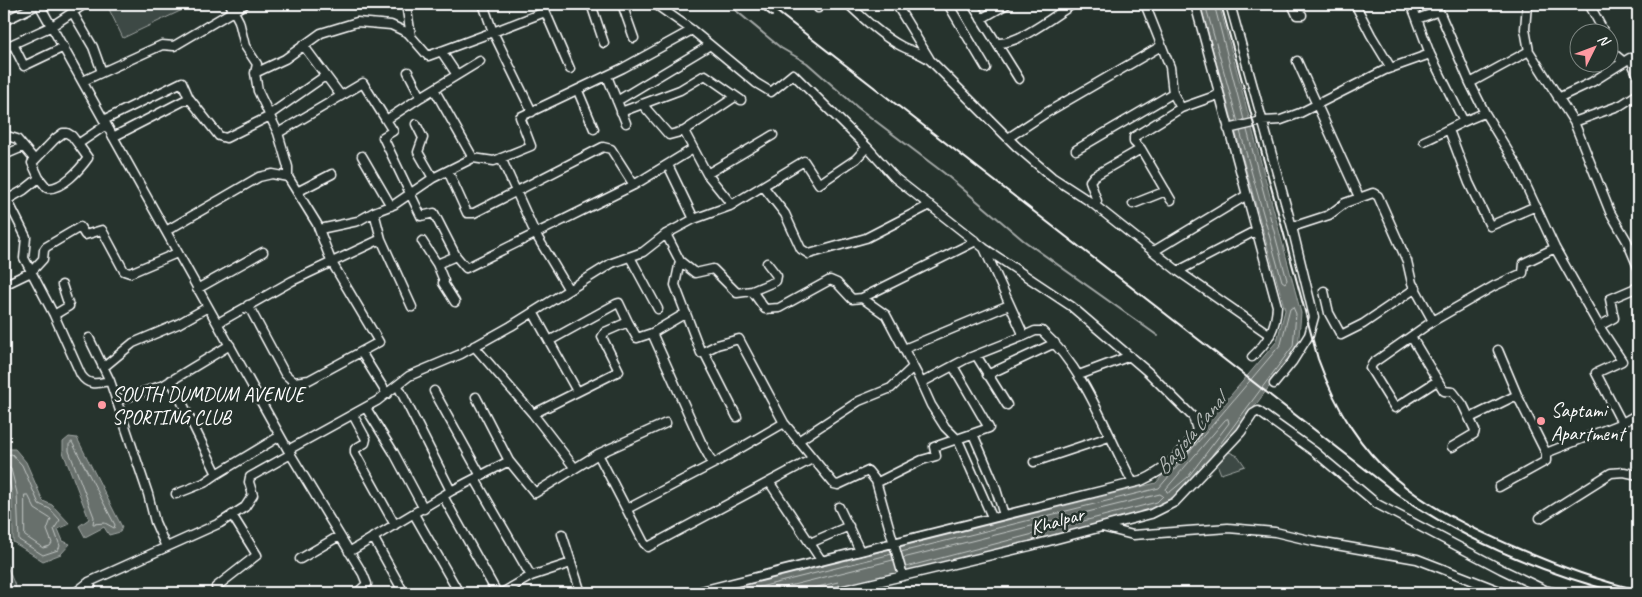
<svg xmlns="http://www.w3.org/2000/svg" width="1642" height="597" font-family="Caveat,sans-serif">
<rect width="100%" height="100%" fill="#26332d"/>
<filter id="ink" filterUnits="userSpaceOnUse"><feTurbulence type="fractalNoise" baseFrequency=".02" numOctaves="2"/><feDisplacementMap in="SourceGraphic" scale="10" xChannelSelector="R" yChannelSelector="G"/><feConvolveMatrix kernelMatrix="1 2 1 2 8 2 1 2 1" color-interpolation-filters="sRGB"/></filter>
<g filter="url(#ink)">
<path fill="#3e4944" stroke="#9ea4a2" d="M109,4h86l-72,34 -16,-33z
M1229,452l9,4 7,10 -24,8 -4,-10z
M4,559l14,34h-14z"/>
<path fill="#67706c" stroke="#a4a9a7" d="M1200,4h19l82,309 -3,35 -102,137 -33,27 -314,81h-134l441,-110 121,-142 8,-31z
M69,437l8,1 45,89 -2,5 -11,3 -5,-8 -19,10 -6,-11 10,-7 -26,-67v-10z
M8,449h7l11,13 17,39 9,4 18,19 -12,5 5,12 7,3 -9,10 -18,7 -30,-19 -1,-49 -8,-30v-10z"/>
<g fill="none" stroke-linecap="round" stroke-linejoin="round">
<path stroke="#c2c6c4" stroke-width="1" d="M1205,4l33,118
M1214,4l30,116
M1240,131l42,150 3,2 2,-3 -40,-150
M1228,419l1,4 -41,54 -18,15h-3l-1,-3 59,-69z
M72,442l43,83 -1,3 -9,-5 -12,1 1,-7 -25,-66v-6z
M4,456l8,-2 10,11 17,39 11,5 10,11 -6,9 6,17 -2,4 -15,5 -24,-15 -2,-47 -6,-24 -7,-4
M25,495h3l7,14 16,10 -4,11 5,13 -2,3 -7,2 -18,-12z
M901,552l258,-64 122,-144 9,-35 3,-2 3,7 -3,32 -81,109
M903,558l257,-64 3,2 -6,6 -251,65
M736,593l156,-39
M761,593l132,-33
M793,593l45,-11 2,4"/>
<path stroke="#a4a9a7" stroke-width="2" d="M728,4l53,44 26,15 50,44 87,66 79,67 135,96"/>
<g stroke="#fff" stroke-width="11">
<path id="street" d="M39,4l249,446 75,124 4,10 -10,9
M230,4l9,17 6,25 12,18 -2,9 3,18 20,42 10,34v10l29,47 14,37 48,81 -70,38 -15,2 -9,-8 -37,-69
M406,4l5,32
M483,4l10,28 52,-20
M542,4l28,65
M591,4l13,39
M622,4l12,34
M848,4c16,15 34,32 53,42 10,5 20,7 29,14l86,86 36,31 40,26 86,68 92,64
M896,4l33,54
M948,4l38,64
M972,4l47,75
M1145,4l25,63 3,26 8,15
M1195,4l82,302c-1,22 -9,36 -25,51
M1230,4l62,223 22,90 -5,18 -17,27 -18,22
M1292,4l5,11h5
M1355,4l16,31 20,33
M1411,4l6,15 22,-8 31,72
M1527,4l-2,25 4,22 45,71 36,90 17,29 11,26
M1589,4l15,28
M818,8l4,-4
M73,13l20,34 9,25
M981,19l26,-15
M1417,19l13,35
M4,21l35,-17
M998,43c21,1 56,-27 75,-39
M13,44l11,22 40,-19
M303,45l38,51
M1610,45l3,8 11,9
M4,48l48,-22 33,-22
M441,51l16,24
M1529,51l-59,32 15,30 32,53 38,82 44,78 23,35 -26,12 26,50
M1297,61l62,136
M408,72l13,25 59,-36
M255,73l30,-14 36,-26 36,-11 34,3 17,8 20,23 65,-24 39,80
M607,76l19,47
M83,81l79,-36 12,1 71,-42
M434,89l39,69
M578,91l16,38
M1558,98l34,-16 38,-24 8,18
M617,101l93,-56
M642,104l27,31 15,-4 23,43 25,31
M621,112l59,-22 25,-15 36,25
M269,115l56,-39
M104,120l78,-38 7,16
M386,120l7,11 -10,6 38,79 13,-3 22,43 10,12 168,-83 59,-36
M1574,122l47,-17 17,-11
M416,124l7,14 -5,14 15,26
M1228,129l34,-8 19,-1 19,-7 85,-43 45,-16 33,66
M1449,130l20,53 21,43 46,-20
M684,131l51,-34
M278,133l85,-50 23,37 35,-23
M4,135l13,4 17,20
M113,137l76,-39 30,38 7,2 44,-22
M1008,138l38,-25 115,-67
M1424,141c21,-9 39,-21 61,-28
M1076,150l97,-57
M4,155l19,-8
M362,156l29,50
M501,158l34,75 34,57
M668,165l26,54
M448,171l19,42h7l129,-66 8,2 23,36
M707,174l66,-39
M39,178l8,10c15,2 33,-19 41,-30l-10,-14
M763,186l22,28 16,35 8,5 57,-16 64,-33
M297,192l35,-18
M7,199l19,38 -2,21 30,57 27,60c8,12 17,8 29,6l38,113 7,28 11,25
M1171,200l-30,-51 -7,-7v-5l47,-29 37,-13
M5,201l19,-11 15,-12 -7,-15 23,-24 8,-6h4l5,3 6,8 28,-19
M1092,203l5,-2 -7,-20 4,-5 47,-27
M1133,204l33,-13
M374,212l7,27 31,68
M1292,227l37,-12 16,-12 28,-10 5,3 29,65 5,22 21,38 -60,42 -3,5 25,40 42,-27
M320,229l38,-8 16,-9 21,-8 38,-26 40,-20 21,3 37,-15 -11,-29 103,-49 69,-38
M166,231l93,-54 13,-3 16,3
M666,234l14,27 -5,24 26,68 16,-8 22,-6 45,84 50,61 4,1 30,-14 8,10h4l42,-21 14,-4 -2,-9 55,-19 -36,-62
M422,241l15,23 19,-8
M984,248l40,88 11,-5h7c45,41 63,100 91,152
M1154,251l93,-56
M630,257l28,52
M680,261l15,12 18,-4 24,24 15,-2 13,18 14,-1 51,-28 7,3 15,16 10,-1 24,17 31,59 14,31 14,22 13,13 34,77
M437,264l7,17 -1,2 12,19
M1178,271l79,-41
M4,285l27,-13 12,-13 1,-9 2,-3 34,-20 5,8 17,-5 22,41 6,2 47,-20
M197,289l66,-37
M752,291l24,-10 1,-5 -10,-13
M1324,291l5,22 12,22 22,-11 53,-36
M862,298l114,-57
M533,312l44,79
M54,315l15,-9 -7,-21
M1433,321l61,-35 29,-13 1,-10 31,-15
M218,323l74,-42 89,-42
M1599,326l15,-8 -4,-19 28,-12
M652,333l49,109 12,22
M89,338l21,43
M1412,338l32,53 9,1 10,13 12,25 -1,4 -22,13
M549,341l67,-37 3,-1 9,19
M474,346l59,68 41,53
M904,349l105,-44
M1498,350l19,45
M361,352l26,42
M704,352l33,65
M976,355l31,50
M104,367l29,-24 45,-19 30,-17
M987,375l68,-32
M1079,375l51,-19
M171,380l46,94 63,-38
M921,383l45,-24 58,-23
M398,386l53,105
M434,391l47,85
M476,397l33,64 26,32 63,-39 68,-31
M116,401l48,-16 66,-40
M366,408l28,45 30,56
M533,414l86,-43 -17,-34 3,-5 23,-10 9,16 15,-5 34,-20
M353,415l13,24 -1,4 -10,6v4l40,72
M1470,418l47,-23 29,58 76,-30 16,-9
M973,434l21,49 10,32
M798,441l61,-40 32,-13 22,-21
M288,450l89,-49 32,-25 52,-22 50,-28 101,-63 31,-11 23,-18 28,-15 36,-13 74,-45 15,23 37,-25 11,-12 -74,-73 -22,18 -15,-9 -64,-53 -37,-26
M598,454l46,89 4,4 164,-88
M1034,462l75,-25
M475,479l56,97
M876,481l27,95
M770,483l51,77
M1499,487l47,-26v-8
M176,494l28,-11 13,-9
M443,496l54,97
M839,507l21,44
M627,509l86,-45 71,-41
M414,514l45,79
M1540,518l71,-45 13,-1 14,3
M1102,527l31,8 95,-7 47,4 38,9 104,18 88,34
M562,534l19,59
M373,537l31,56
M810,543l39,-17
M349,552l102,-61 58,-30
M300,559l39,-23
M89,582l4,11
M216,587l41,-32 -25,-40
M75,593l14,-11 131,-59 25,-16 8,-12 -4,-13 1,-5 41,-23
M502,593l29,-17 40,-13
M693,593l448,-112c23,-10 44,-29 56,-51l-4,-13 -45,-45 -77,-66 -87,-58 -89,-70 -28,-31
M831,593l199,-47 121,-32 24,-12 66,-70 12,-18 5,-3 57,41 62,52 124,65 44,21 12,3"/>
</g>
<use href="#street" stroke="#26332d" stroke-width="8"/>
<path stroke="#fff" stroke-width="2" d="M756,4l16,12
M767,4l634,493c68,45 141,76 219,96
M1221,4l97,355c39,108 98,145 199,189 39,17 79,32 121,42"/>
</g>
</g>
<g fill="#ff9aa2" stroke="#26332d" stroke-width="2">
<circle cx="102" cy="405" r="5"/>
<circle cx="1541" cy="421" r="5"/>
</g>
<g text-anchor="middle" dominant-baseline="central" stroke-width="5" stroke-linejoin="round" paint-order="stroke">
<g font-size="20" fill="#fff" stroke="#26332d" text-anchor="start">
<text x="112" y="394">SOUTH DUMDUM AVENUE<tspan x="112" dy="23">SPORTING CLUB</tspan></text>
<text x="1551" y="410">Saptami<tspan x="1551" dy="23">Apartment</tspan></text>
</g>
<g font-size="20" fill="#fff" stroke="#26332d">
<text transform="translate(1057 521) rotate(-16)">Khalpar</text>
</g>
<g font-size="21" font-style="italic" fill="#b3b8b6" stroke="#26332d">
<text transform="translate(1190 434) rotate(-50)">Bagjola Canal</text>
</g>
</g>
<rect width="1642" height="597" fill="none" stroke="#26332d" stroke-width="20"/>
<rect x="10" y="10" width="1622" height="577" fill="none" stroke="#fff" stroke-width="2" filter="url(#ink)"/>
<g transform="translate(1594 48) rotate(48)"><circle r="24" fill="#26332d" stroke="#7d8581"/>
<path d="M0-4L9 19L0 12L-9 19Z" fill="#ff9aa2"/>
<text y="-8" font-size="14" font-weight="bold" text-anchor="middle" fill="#ffffff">N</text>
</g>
</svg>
